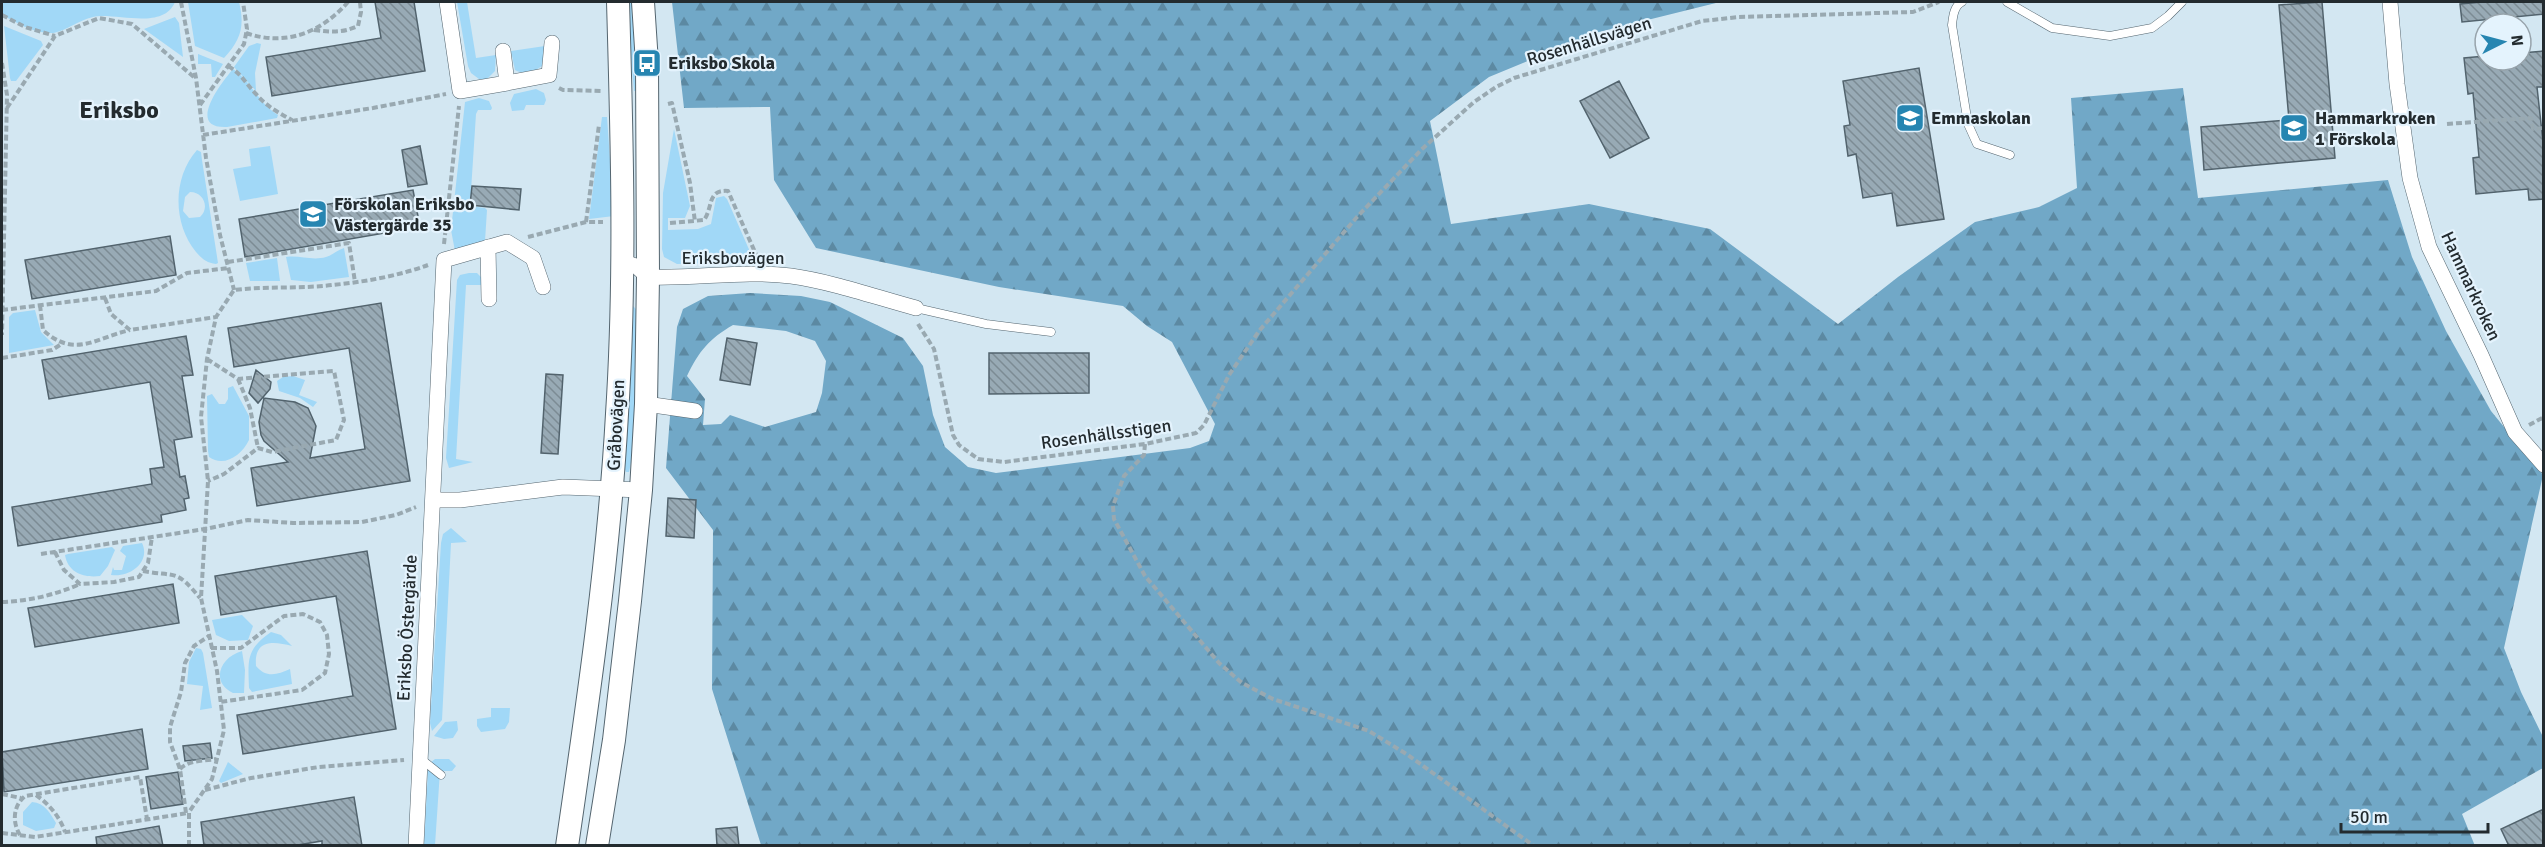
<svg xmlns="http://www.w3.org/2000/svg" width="2545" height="847" font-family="Signika,sans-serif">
<defs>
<pattern id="forest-firs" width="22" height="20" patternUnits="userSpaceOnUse" patternTransform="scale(1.5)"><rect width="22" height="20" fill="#71a8c7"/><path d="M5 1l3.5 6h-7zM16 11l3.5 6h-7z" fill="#5c89a2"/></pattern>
<pattern id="building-back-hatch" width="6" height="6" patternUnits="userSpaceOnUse" patternTransform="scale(1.5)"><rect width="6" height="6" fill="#98aab5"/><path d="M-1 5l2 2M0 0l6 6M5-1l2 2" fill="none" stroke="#7c8b94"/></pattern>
</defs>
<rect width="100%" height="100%" fill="#d3e7f2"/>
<path fill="#a1d8f7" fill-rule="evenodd" d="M2,2h173c-12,29 -60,10 -82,15 -14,3 -32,17 -43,16 -17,0 -34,-11 -48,-18z
M188,2h51c6,24 2,38 -15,56l-29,-12z
M457,2h10l9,56 20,-3 -1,16 -8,8h-8l-8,-6 -3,-7z
M626,2h9l4,88 -5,1z
M175,17l4,6 4,34 -39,-28z
M4,26l37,15 2,4 -27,36h-5l-1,-3z
M257,43l4,1 -6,29 1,18 -22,-24 15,-21z
M545,46l1,16c-8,9 -20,14 -31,8l-4,-19z
M198,54l25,10 -8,13h-3l-1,-13h-13z
M233,69c18,12 25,34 45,46l-1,3 -50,9c-42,2 -5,-45 6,-58z
M536,89l8,4 2,7 -2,5h-18l-2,5 -12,1 -2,-8 4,-9z
M479,98l10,3 3,7 -1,2h-13l-2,4 -6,92 15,2 2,2 -2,31 -30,10 -4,-21 14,-128z
M602,117h5l7,99 -25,3z
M674,129l16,77 -5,12h-17v12l30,-1 13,-5 5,-26 8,-2 3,3 24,55 -2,8 -72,2 -13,-7 -2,-8 1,-56z
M270,146l8,48 -38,7 -7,-32 18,-3 -2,-17z
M197,150l4,2 1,8 16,103 -2,1c-9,-1 -14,-5 -20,-12 -23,-28 -24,-74 1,-102zM190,192c14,0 20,16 10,25l-11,1 -6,-7 2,-14z
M344,248l5,29 -38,5 -20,-2 -5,-23c14,-2 26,4 40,0 7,-2 11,-7 18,-9z
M277,258l3,23h-30l-4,-18z
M469,273h8l5,5v7h-16l-10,174 17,3 -24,6 -3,-10 11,-178 3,-5z
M632,305l5,5 -3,138 -5,24h-3l-2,-5z
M35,310l6,22 13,13 -45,8v-36l4,-4z
M293,376l12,4 -6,15 18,7 -4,5 -13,-9 -21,-7 -2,-10 6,-4z
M233,386l16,30v24c-7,15 -25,28 -40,17l-1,-6 -1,-55 5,-2 7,10h6l3,-5v-11z
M451,528l16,14 -16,1 -9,177 -10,11 -2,-8 11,-180 2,-9z
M142,543c9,19 -12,35 -31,32l2,-8 1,3h8l4,-14 -6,-5 3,-5z
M112,547l3,3 -7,16 -8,10c-16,2 -32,-3 -35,-21l3,-1z
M242,615l11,11 -5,14 -19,1 -13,-6 -4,-15z
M271,632l10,3 11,11c-19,-5 -38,-7 -36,20 10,12 21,9 34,3l2,15 -40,8 -3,-4c-1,-29 -3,-38 22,-56z
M196,648l5,1 2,4 9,55 -12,2 3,-24 -16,-2 2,-22z
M242,651l3,19 -1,23h-11c-23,-11 -13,-36 9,-42z
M491,708h19l-1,14 -4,7 -24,3 -4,-6v-7l14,-2z
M457,721l1,9 -5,8 -9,1 -10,-3 11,-14z
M435,759h14l7,7 -4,5h-12l-5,74 -11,1 4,-77 1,-5z
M228,762l15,12 -22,9 -2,-2z
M32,802c13,1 18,11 24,21l-2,5 -18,3 -13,-6v-13z"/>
<path fill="url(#forest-firs)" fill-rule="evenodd" d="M672,2h1048l-125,31 -106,44 -59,44 21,103 138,-20 121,25 128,95 60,-47 77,-55 64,-15 38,-19 -6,-90 112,-10 15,110 190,-18 24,77 34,74 45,80 52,64 -39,173 17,44 22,45v31l-81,46 13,32 -1714,-1 -49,-156 1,-159 -47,-62 11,-141 6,-18 25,-13 42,-3 51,3 29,6 73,36 20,28 10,49 12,32 23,20 28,6 194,-25 19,-7 6,-17 -43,-82 -25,-16 -24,-20 -124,-19 -183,-39 -42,-68 -4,-73 -86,1zM733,325l53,6 29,10 11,20 -4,32 -6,19 -51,15 -35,-12 -9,9 -18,1 2,-26 -18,-23c12,-25 22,-37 46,-51z"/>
<path fill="url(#building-back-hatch)" stroke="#52636d" stroke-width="1.5" d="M375,2h39l11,69 -153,25 -6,-39 115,-19z
M2322,2l13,156 -131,12 -3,-43 88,-7 -10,-115z
M2482,2h62v12l-82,8 -2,-18z
M2544,51v36h-7l7,64v48l-15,1 -1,-11 -52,5 -3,-36 6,-1 -6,-64 -5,1 -4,-36 21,-2v4h36v-7z
M1919,68l25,151 -47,7 -5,-33 -29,5 -7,-44 -8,2 -4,-30 6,-1 -7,-44z
M1619,81l30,57 -39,20 -30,-57z
M420,146l7,38 -19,3 -6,-37z
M472,186l49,3 -2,21 -49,-5z
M413,190l7,37 -175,30 -6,-38z
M170,236l6,39 -144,24 -7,-39z
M381,303l29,178 -153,25 -6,-38 37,-6 -24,-21 -3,-6 -2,-13 5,-24 31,4 13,6 8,18 -6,32 55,-9 -16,-101 -115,19 -6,-39z
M186,336l7,39 -11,1 10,61 -18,3 6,37 5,-1 4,22 -5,1 2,11 -25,5 1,7 -144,24 -6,-39 140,-23 -2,-15 14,-2 -14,-85 -101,17 -7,-39z
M727,338l30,5 -7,42 -30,-5z
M989,353h100v40l-100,1z
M256,370l15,12 -1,7 -12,14 -9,-10z
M546,374l17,1 -5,79 -17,-1z
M668,498l28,2 -2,38 -28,-2z
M367,551l29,178 -153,25 -6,-39 116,-19 -17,-100 -115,19 -6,-39z
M173,584l6,39 -144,24 -7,-39z
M142,729l6,40 -144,23 -2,-40z
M210,743l2,15 -27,3 -2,-15z
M178,772l5,32 -32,5 -5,-32z
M354,797l8,49h-40v-5l-30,5h-88l-3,-24z
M2544,809v37h-35l-8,-17z
M159,826l4,20h-66l-1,-9z
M737,827l2,19h-22l-1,-17z"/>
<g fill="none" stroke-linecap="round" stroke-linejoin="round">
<g stroke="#54656f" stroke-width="9">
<path id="service" d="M1962,2c-8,4 -9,14 -10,23l16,99 9,20 33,11
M2007,2l45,26 58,8 42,-8 16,-12 14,-14
M916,308l70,16 65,8
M421,759l20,16"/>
</g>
<g stroke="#54656f" stroke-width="16">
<path id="minor" d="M447,2l13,89 47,-8 -4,-32
M2390,2l7,82 13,94 19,69 52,108 34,77 29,33
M507,83l42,-8 3,-32
M488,247l1,52
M624,262l12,4 12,11c48,2 96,-7 143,-1 42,6 84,21 125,32
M646,404l49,7
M434,500h26l103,-13 78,3
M416,846l28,-586 63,-18 26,16 10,29"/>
</g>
<g stroke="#54656f" stroke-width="24">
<path id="secondary" d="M567,846c21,-144 42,-288 50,-432 9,-138 5,-275 1,-412
M597,846l17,-106 16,-139 11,-111 5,-86 2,-127 -1,-214 -4,-61"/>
</g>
<path stroke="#99a9b1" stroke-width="4" stroke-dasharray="6 3" stroke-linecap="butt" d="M181,2l15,76 10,80 14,77 14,55
M2,15l23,12 30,9
M314,30c17,2 29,3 44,-4l3,-14 -1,-10
M246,33c40,14 76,-1 102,-31
M2,63l5,32 -5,240
M228,66c13,7 18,18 28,28 10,12 23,19 36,26
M559,88l4,2 38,1
M668,104l4,-1 18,80 5,39
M200,105l44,-61 3,-15 -4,-27
M7,108l48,-72 44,-18 33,6 63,54
M2447,124l84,-6 2,11 11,-1
M203,135l170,-27 73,-14
M586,222l13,-97
M670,223l34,-3c9,-12 3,-31 24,-29l30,68
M528,237l58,-15h17
M444,244l15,-138
M228,262l121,-19 6,39
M105,298l6,16 19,16 86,-13
M40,305l3,25c32,29 52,8 87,0
M2,310l154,-19 31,-18 42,-5
M918,324l16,25 19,86 6,10 19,14 26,3 141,-18 51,-11 8,-8 25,-50 30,-44 98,-114 64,-67 53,-48 22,-15 18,-9 188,-57 37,-4 174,-5 26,-10
M2,358l50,-8 11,-7
M207,359l31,20 96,-8 10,49 -8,20 -64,12 -14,-4 -34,26 -16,7
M238,379l12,29 8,40
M2529,425l15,-8
M1145,444l-1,11 -20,21 -11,30 1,13 31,57 74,87 23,20 31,16 96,32 39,24 126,91
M55,552l9,18 16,14 34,-2 25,-5 9,-14 4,-26
M41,554l164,-25 43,-9 45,3 69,-1 34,-7 20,-8
M143,571c34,6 33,-2 57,27
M2,602c27,-1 53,-7 78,-18
M211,648h30l43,-32 19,-2 17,8 7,13 2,19 -4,19 -23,17 -82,12
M180,769c9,-9 24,-8 36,-10
M205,790l46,-12 68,-11 85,-7
M2,794l19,4
M36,795c13,9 24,22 29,37
M186,813l-6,-44 -10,-27v-15l11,-35 4,-29 9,-17 15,-10
M2,833l33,4 153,-24
M20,835c-8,-13 -7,-29 5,-39l115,-19 7,42
M189,846v-34l23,-33 12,-49 -7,-59 -16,-73 7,-117 -7,-64 6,-58 9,-42 18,-27c33,-4 66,-1 98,-5 32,-3 66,-9 96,-20"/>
<use href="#service" stroke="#fff" stroke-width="8"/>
<use href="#minor" stroke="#fff" stroke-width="15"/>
<use href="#secondary" stroke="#fff" stroke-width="22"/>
</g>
<defs>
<g id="bus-square" transform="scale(1.5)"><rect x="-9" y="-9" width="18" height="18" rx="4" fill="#2685b1" stroke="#e4f3fd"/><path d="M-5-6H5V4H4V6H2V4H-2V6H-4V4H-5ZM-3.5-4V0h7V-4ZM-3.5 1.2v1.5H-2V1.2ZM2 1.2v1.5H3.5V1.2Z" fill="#fff"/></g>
<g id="school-square" transform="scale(1.5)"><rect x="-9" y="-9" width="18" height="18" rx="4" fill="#2685b1" stroke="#e4f3fd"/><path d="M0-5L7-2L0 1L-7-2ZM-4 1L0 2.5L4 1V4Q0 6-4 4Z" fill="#fff"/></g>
</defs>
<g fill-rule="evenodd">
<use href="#bus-square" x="647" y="63"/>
<use href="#school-square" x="1910" y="118"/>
<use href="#school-square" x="2294" y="128"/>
<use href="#school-square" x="313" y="214"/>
</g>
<g text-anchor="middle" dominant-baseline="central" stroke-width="4.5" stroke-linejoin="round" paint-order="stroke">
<g font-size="18" fill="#232b2f" stroke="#e4f3fd">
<text transform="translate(1589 41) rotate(-17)">Rosenhällsvägen</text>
<text x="733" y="258">Eriksbovägen</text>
<text transform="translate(2471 286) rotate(65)">Hammarkroken</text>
<text transform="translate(616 425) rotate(-87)">Gråbovägen</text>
<text transform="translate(1106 434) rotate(-8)">Rosenhällsstigen</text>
<text transform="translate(407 628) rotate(-87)">Eriksbo Östergärde</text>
</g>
<g font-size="18" font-weight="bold" fill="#232b2f" stroke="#e4f3fd" text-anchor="start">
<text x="668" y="63">Eriksbo Skola</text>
<text x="1931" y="118">Emmaskolan</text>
<text x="2315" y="118">Hammarkroken<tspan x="2315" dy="21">1 Förskola</tspan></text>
<text x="334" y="204">Förskolan Eriksbo<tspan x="334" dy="21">Västergärde 35</tspan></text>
</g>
<g font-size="24" font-weight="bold" fill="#232b2f" stroke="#e4f3fd">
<text x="119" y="110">Eriksbo</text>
</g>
</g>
<rect width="2545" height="847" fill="none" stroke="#232b2f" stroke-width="6"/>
<g transform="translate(2503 42) rotate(84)"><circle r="28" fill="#e4f3fd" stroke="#97a3ab" stroke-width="1.5"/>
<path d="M0-4.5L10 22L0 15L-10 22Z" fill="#2685b1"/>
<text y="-9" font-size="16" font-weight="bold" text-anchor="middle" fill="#232b2f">N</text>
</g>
<path d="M2341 823v9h147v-9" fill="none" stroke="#232b2f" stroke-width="3"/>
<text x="2350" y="823" font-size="18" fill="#232b2f" stroke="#e4f3fd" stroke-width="4.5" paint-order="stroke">50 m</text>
</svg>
